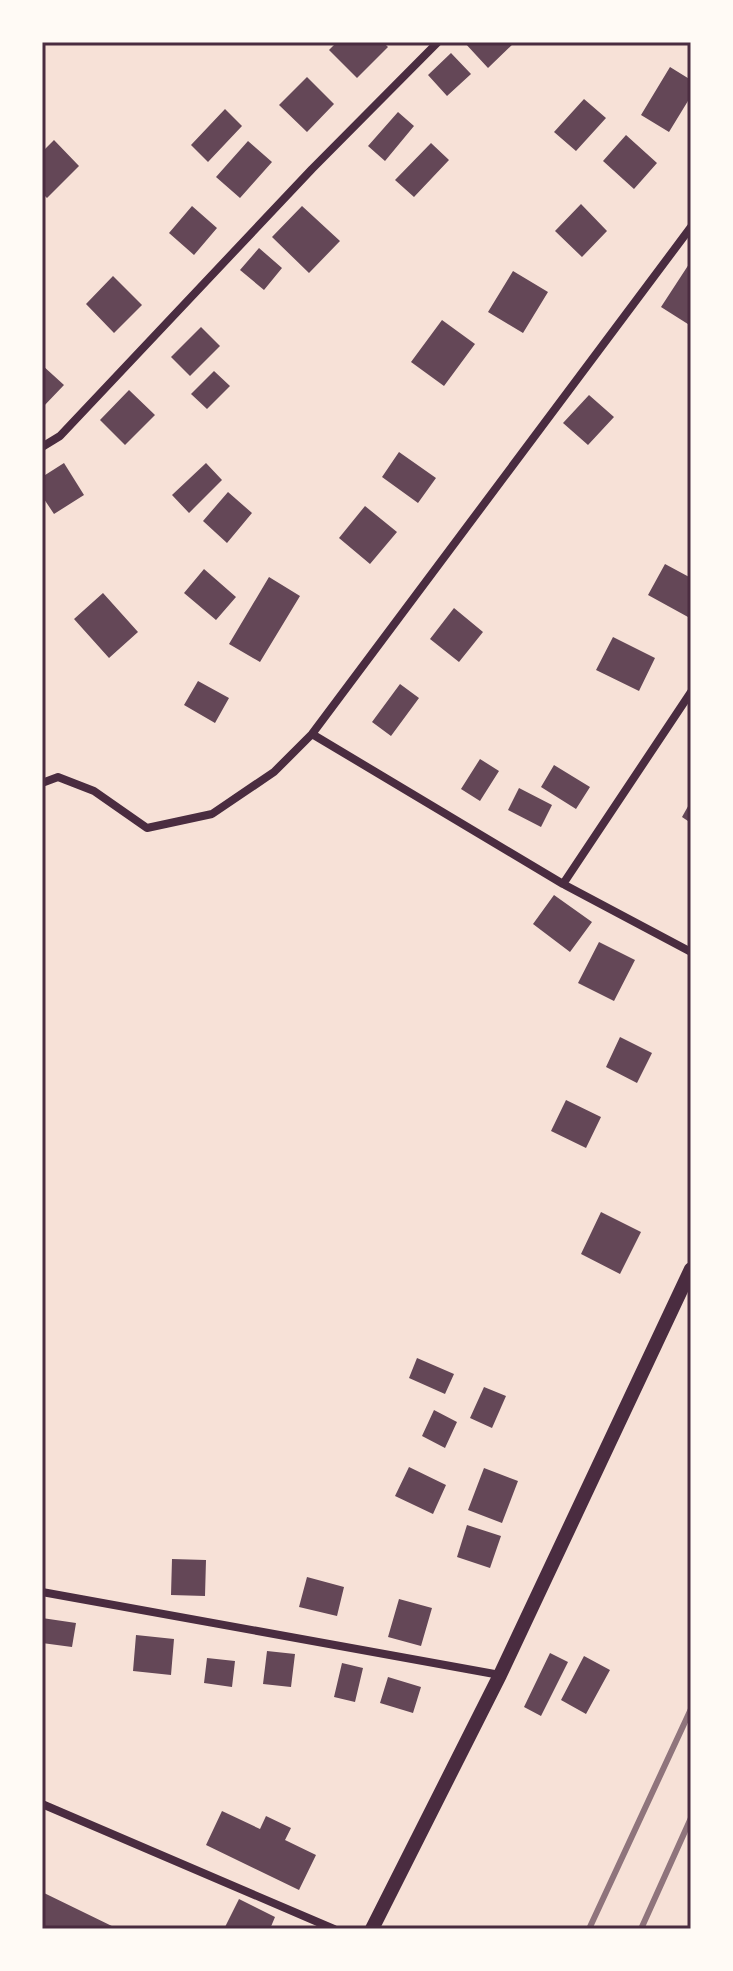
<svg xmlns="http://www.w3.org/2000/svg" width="733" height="1971" font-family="Georgia,serif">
<rect width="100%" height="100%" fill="#f7e1d7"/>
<path fill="#644757" d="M337,42h46l5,5 -31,31 -28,-28z
M464,42h51l-27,26z
M451,53l20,21 -24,22 -19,-21z
M670,67l21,13v16l-22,36 -28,-17z
M307,77l27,27 -27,28 -28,-27z
M584,99l22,19 -30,33 -22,-19z
M225,109l17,17 -34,36 -17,-17z
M398,112l16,14 -29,35 -17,-15z
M626,135l31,28 -23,26 -31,-28z
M54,140l25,26 -32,32 -5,-5v-41z
M248,141l24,21 -32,36 -24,-21z
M431,143l18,17 -35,37 -19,-17z
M581,204l26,27 -25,26 -27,-26z
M192,206l25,22 -23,27 -25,-22z
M302,206l38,35 -31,32 -37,-36z
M259,248l23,20 -18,22 -24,-20z
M691,261v65l-30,-19z
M513,271l35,21 -25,41 -35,-21z
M113,276l29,29 -28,28 -28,-29z
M442,320l33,24 -31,42 -33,-24z
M201,327l19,19 -30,30 -19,-19z
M42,365l22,20 -22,23z
M214,371l16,15 -23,23 -16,-15z
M129,390l26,25 -30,30 -25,-25z
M589,395l25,22 -26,28 -25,-22z
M399,452l37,26 -18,25 -36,-26z
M64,463l20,32 -30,19 -12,-18v-19z
M206,463l16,17 -33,33 -17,-18z
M228,492l24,21 -25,30 -24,-22z
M365,506l32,26 -27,32 -31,-26z
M665,564l26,14v35l-3,4 -40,-22z
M204,569l32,28 -20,23 -32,-27z
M269,577l31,19 -40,66 -31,-18z
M103,593l35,39 -29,26 -35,-39z
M454,608l29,24 -24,30 -29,-23z
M613,637l42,21 -16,33 -43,-21z
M198,681l31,17 -14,25 -31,-18z
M400,684l19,14 -28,38 -19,-14z
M480,759l19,12 -19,30 -19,-12z
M554,765l36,22 -14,22 -35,-22z
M519,788l33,17 -11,22 -33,-17z
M691,801v22l-9,-6z
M554,895l38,27 -22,30 -37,-28z
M599,942l36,18 -21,41 -36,-18z
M620,1037l32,16 -15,30 -31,-16z
M566,1100l35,17 -15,31 -35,-17z
M601,1212l40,20 -21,42 -39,-20z
M417,1358l37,16 -9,20 -36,-16z
M484,1387l22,9 -14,32 -22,-10z
M434,1410l23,12 -12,26 -23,-12z
M409,1467l37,18 -13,29 -38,-18z
M484,1468l34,13 -16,42 -34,-13z
M467,1525l34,11 -11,32 -33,-11z
M172,1559l34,1 -1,36 -34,-1z
M307,1577l37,10 -7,29 -38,-9z
M399,1599l33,9 -11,38 -33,-9z
M42,1618l34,5 -4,24 -30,-4z
M136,1635l38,4 -3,36 -38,-4z
M267,1651l28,3 -4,33 -28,-3z
M550,1653l18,9 -27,54 -17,-9z
M584,1656l26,14 -24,44 -25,-14z
M207,1658l28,3 -3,26 -28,-4z
M342,1663l21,5 -8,34 -21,-5z
M388,1677l33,10 -8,26 -33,-10z
M222,1811l38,18 6,-13 25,12 -6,12 31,15 -17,35 -93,-45z
M42,1892l76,37h-76z
M239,1899l36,18 -5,12h-46z"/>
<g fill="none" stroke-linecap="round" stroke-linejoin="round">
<path stroke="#4a2c40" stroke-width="8" d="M42,447l18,-11 252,-267 126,-127
M312,734l251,150 128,68
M42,783l16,-6 36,14 53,37 65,-14 62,-42 38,-38 379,-507
M563,884l128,-192
M42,1592l458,83
M42,1804l292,125"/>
<path stroke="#4a2c40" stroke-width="14" d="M372,1929l128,-254 191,-406"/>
<path stroke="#8f747c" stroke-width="6" d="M589,1929l102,-220
M641,1929l50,-111"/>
</g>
<rect width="733" height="1971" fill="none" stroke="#fffaf5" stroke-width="88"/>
<rect x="44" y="44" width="645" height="1883" fill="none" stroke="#4a2c40" stroke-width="3"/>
</svg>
